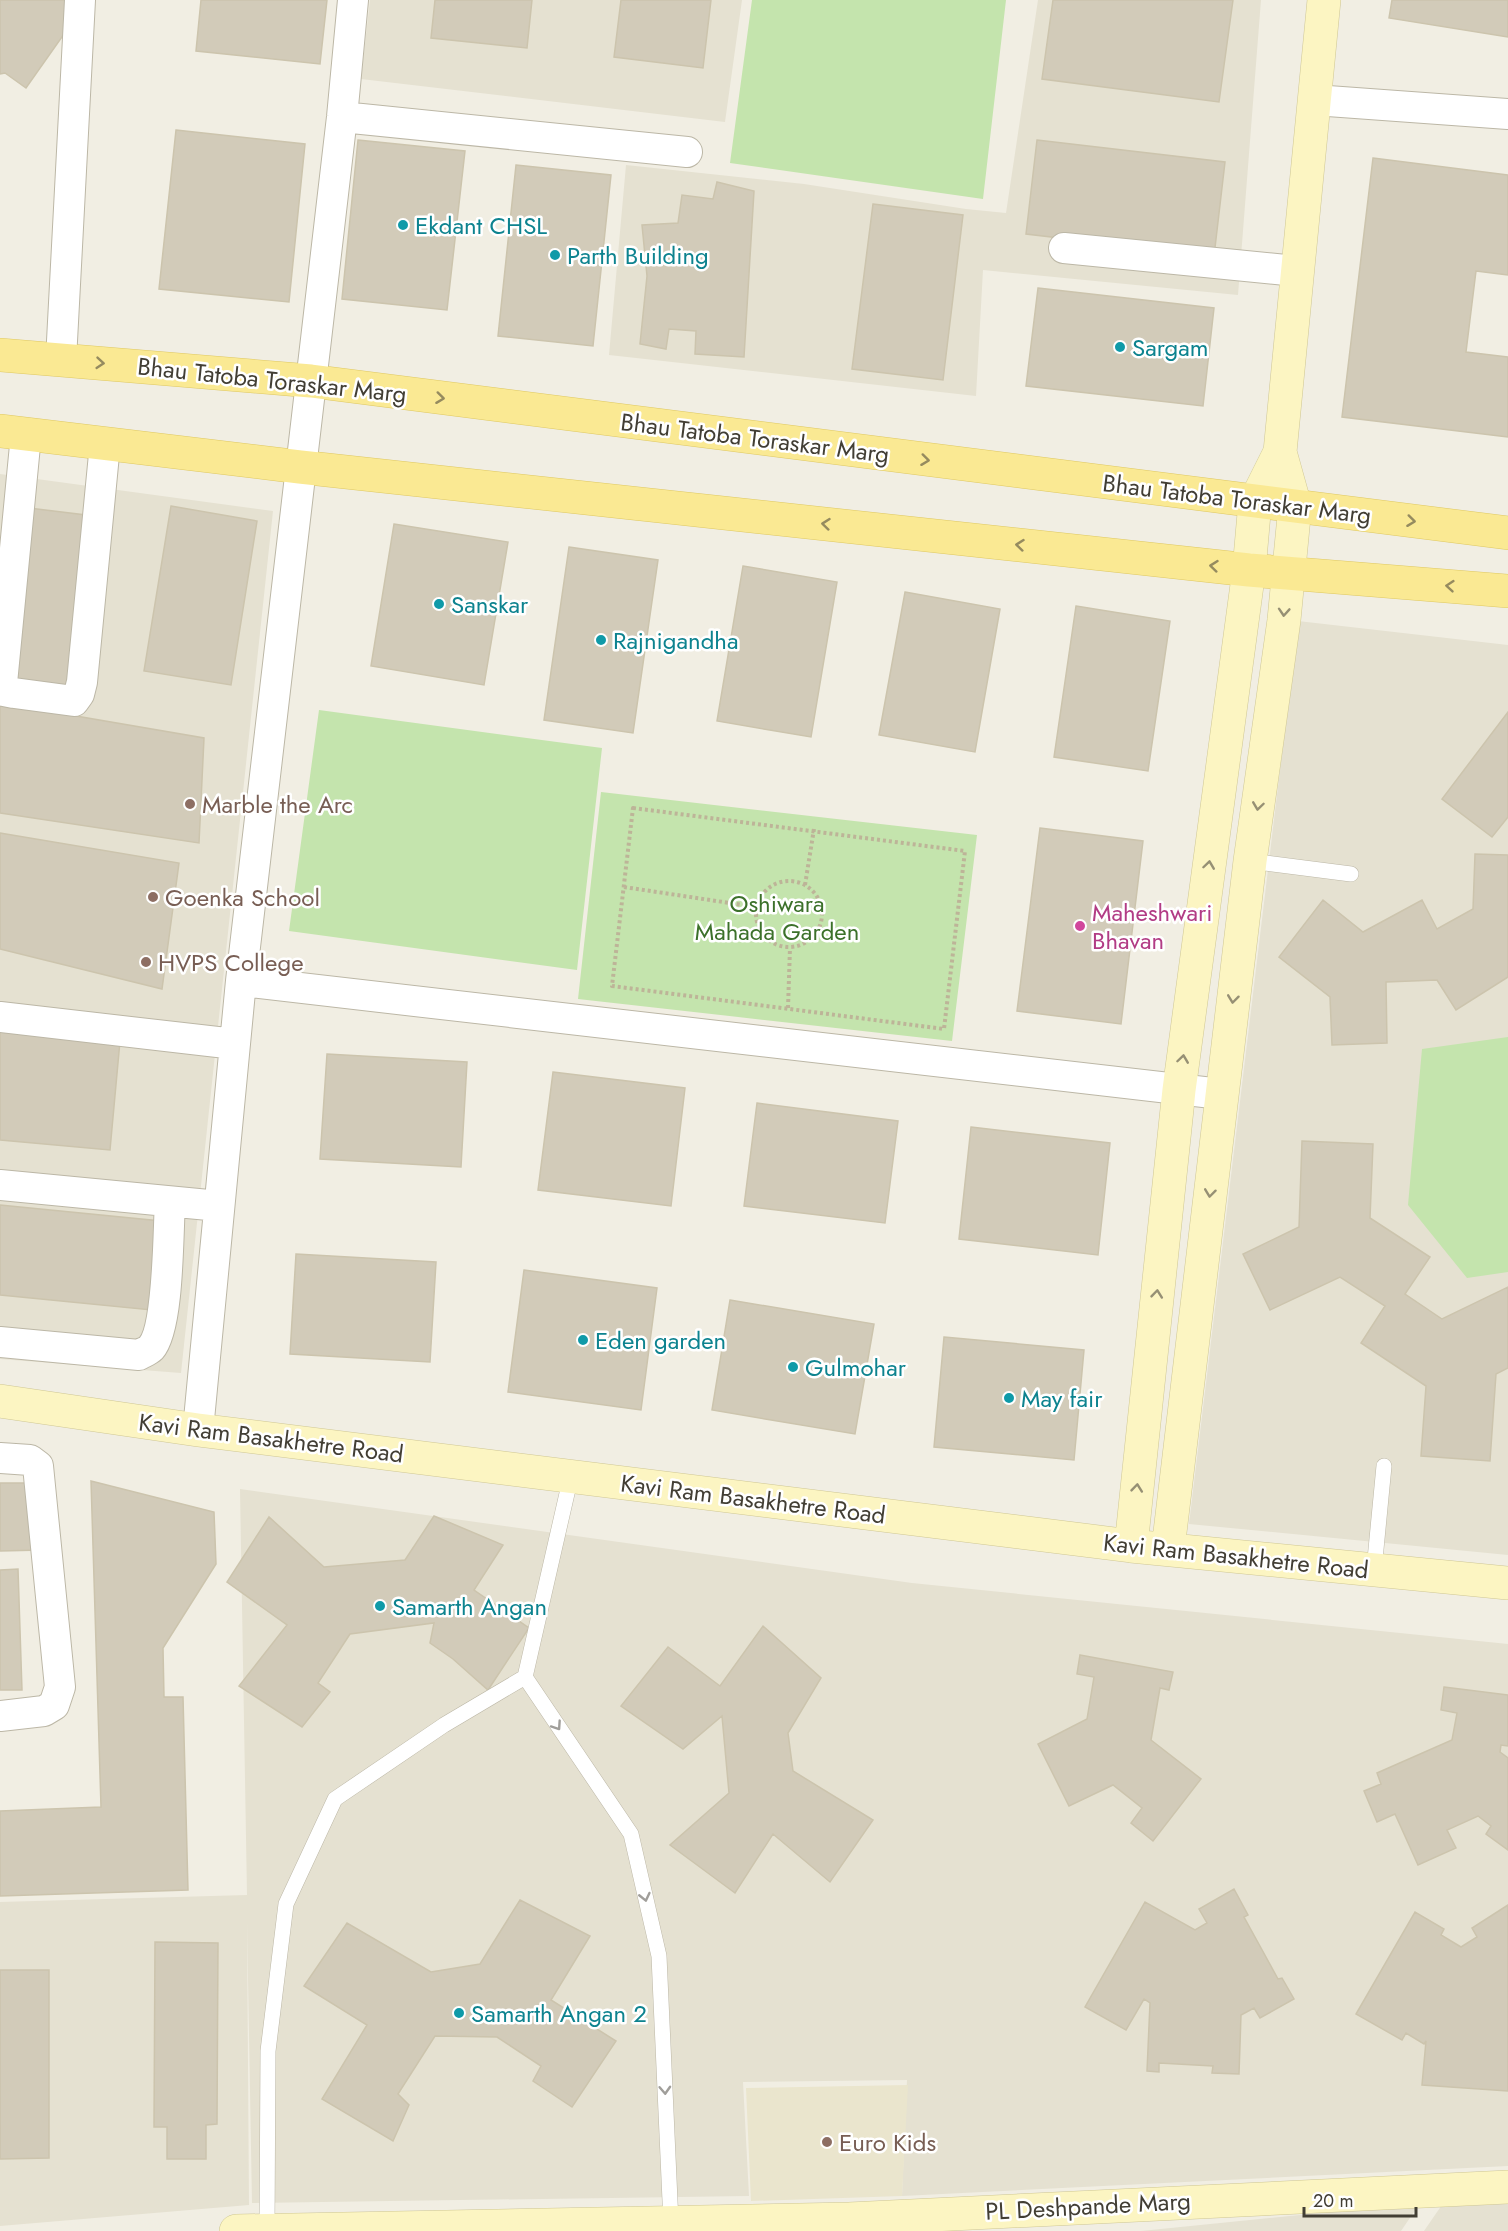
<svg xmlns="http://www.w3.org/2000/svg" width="1508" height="2231" font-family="Jost,sans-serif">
<rect width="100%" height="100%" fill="#f1eee3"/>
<path fill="#e5e1d1" d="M370,0h372l-17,122 -364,-43z
M1038,0h223l-23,295 -255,-25 -7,126 -367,-41 17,-190 178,19 162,25 40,4z
M0,474l273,37 -92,862 -181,-14z
M1298,621l210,24v910l-319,-31z
M240,1489l672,94 596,61v522l-606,30 5,-116 -164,2 6,114 -497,7 -5,-281 2,283 -249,21v-324l247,-7z
M1508,2195v36h-84l24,-35z
M1420,2203l-19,28h-260z"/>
<path fill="#eae5cd" d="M908,2085l-6,111 -151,5 -5,-113z"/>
<path fill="#c4e4ad" d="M752,0h254l-23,199 -253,-36z
M319,710l283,38 -25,222 -288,-39z
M601,792l376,43 -25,206 -374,-42z
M1508,1037v235l-41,6 -59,-73 14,-156z"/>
<path fill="#d2cbb9" stroke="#ccc4ad" stroke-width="1.5" d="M0,0h88l-62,88 -21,-15 -5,1z
M201,0h126l-7,64 -124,-13z
M435,0h97l-5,48 -96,-10z
M621,0h90l-8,68 -89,-11z
M1053,0h180l-14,102 -177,-23z
M1392,0h116v37l-119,-19z
M176,130l129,14 -16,158 -130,-13z
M358,140l107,11 -18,159 -105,-11z
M1037,140l188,22 -11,94 -188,-22z
M1373,158l135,17v100l-32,-4 -10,81 42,5v80l-166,-20z
M516,165l95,10 -18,171 -95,-10z
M717,182l37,9 -10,166 -49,-3 1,-23 -27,-2 -3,20 -26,-5 7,-68 -5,-51 36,-2 4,-28 31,4z
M873,204l90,11 -20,165 -91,-11z
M1038,288l176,20 -11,98 -177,-20z
M171,506l86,15 -26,164 -87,-14z
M29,508l65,8 -20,175 -65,-7z
M394,524l114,18 -24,143 -113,-19z
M569,547l89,13 -25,173 -89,-13z
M743,566l94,16 -26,155 -94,-16z
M905,592l95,17 -25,143 -96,-17z
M1076,606l94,15 -22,150 -94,-14z
M0,703l204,35 -5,105 -199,-30z
M1508,712v105l-16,20 -50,-38z
M1040,828l103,13 -22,183 -104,-13z
M0,833l179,30 -17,126 -162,-40z
M1475,854l33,1v122l-52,33 -19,-30 -51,2 1,61 -55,2 -2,-48 -51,-40 44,-57 40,32 59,-32 15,29 36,-20z
M0,1030l120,11 -10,109 -110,-10z
M327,1054l140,8 -6,105 -141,-8z
M553,1072l132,16 -14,118 -133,-16z
M757,1103l141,18 -13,102 -141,-17z
M971,1127l139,16 -12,112 -139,-16z
M1302,1141l71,3 -3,74 60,39 -25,37 37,25 66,-32v81l-12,6 -6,87 -69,-5 5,-70 -65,-43 24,-37 -45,-29 -70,33 -27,-56 56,-27z
M0,1205l161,16 -9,89 -152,-15z
M296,1254l140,8 -6,100 -140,-8z
M524,1270l133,18 -16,122 -133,-18z
M730,1300l144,24 -19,110 -143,-24z
M944,1337l140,13 -10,110 -140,-13z
M91,1481l123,31 2,52 -53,84 1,49h19l5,193 -188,6v-85l101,-4z
M0,1483h38l3,67 -41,1z
M434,1516l69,29 -29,45 55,38 -41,62 -35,-31 -23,-16 4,-20 -84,11 -32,49 12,9 -28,35 -63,-41 48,-61 -60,-43 42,-65 55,50 81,-7z
M18,1569l4,121h-22v-120z
M763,1626l58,52 -33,55 5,38 80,49 -43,62 -57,-48 -38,59 -65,-48 59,-52 -7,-77 -39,33 -62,-43 47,-59 52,39z
M1080,1655l93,17 -4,18 -9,-2 -9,52 50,39 -48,62 -22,-18 11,-15 -29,-23 -44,21 -31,-62 49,-25 7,-42 -17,-3z
M1444,1687l64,8v51l-7,-1 -1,7 8,6v92l-22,-16 5,-8 -13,-10 -31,14 9,18 -38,17 -23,-51 -18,8 -13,-31 17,-7 -4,-11 75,-33 5,-27 -16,-3z
M1234,1889l14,26 -4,2 34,62 4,-1 12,21 -34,19 -6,-10 -13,7 -2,59 -27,-1 1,-7 -54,-3v9l-12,-1 3,-68 -6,-4 -18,31 -41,-23 60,-105 50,28 12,-7 -8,-14z
M520,1900l70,36 -39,64 65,41 -44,66 -39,-26 8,-15 -44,-29 -62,-1 -37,58 11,11 -16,36 -71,-42 45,-74 -63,-39 43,-63 84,49 49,-8z
M1508,1905v186l-86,-6 4,-44 -2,3 -18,-11 -4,7 -46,-26 59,-102 29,17 -3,6 20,12 16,-10 -5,-9z
M155,1942l63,1 -1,181 -11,1v34h-39v-32h-13z
M0,1970h49v188l-49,1z"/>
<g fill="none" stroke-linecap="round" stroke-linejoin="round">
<g stroke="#bcb7a6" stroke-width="16">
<path id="lane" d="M1250,861l101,13
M1374,1570l10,-104
M525,1677l106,157 28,122 12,267
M267,2230l1,-179 18,-147 49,-105 109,-74 81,-48 46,-201"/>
</g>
<g stroke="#bcb7a6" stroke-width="32">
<path id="street" d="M1314,100l194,14
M342,117l345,35
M1064,248l232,23
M61,360l19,-360
M26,435l-24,248 2,8 10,2 60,8 5,-7 3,-12 23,-238
M241,981l980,113
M0,1017l235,27
M0,1185l219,21
M0,1342l139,13c3,-2 9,-4 12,-7 18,-20 17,-117 19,-146
M198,1430l43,-449 101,-864 11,-117
M0,1458l30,2 8,6 22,221 -6,18 -10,6 -44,5"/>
</g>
<g stroke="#cfc795" stroke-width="34">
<path id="secondary" d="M0,1401l198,29 933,116 377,37
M1131,1546l48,-456 70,-520 6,-68 25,-50 44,-452
M1168,1549l82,-688 34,-241 11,-114 -15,-54
M236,2231l613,-12 659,-32"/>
</g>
<g stroke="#dec864" stroke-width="34">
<path id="primary" d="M0,355l311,26 1197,152
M0,431l300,36 949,103 259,21"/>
</g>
<path stroke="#bdb498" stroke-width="4" stroke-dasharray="3 3" stroke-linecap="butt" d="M633,808l332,43 -21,178 -332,-43z
M756 914a33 33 0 1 1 66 0a33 33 0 1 1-66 0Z
M805,885l9,-56
M624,887l132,20
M788,1008l2,-60"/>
<use href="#lane" stroke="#fff" stroke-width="15"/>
<use href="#street" stroke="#fff" stroke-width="30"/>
<use href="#secondary" stroke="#fcf5c2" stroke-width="33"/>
<use href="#primary" stroke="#fae993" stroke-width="33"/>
</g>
<defs><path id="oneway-chevron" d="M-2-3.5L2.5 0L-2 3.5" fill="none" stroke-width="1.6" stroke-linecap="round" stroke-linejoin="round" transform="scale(1.5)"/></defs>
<g stroke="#958b5f">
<use href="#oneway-chevron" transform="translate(100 363) rotate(5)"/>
<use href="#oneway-chevron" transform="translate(440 398) rotate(7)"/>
<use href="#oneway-chevron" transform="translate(925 460) rotate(7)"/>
<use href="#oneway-chevron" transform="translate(1411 521) rotate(7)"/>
<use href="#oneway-chevron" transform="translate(826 524) rotate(-174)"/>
<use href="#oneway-chevron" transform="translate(1020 545) rotate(-174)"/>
<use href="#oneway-chevron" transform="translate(1214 566) rotate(-174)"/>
<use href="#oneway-chevron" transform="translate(1450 586) rotate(-175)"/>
</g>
<g stroke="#969074">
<use href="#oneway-chevron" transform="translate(1284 612) rotate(94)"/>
<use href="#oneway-chevron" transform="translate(1258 806) rotate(98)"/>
<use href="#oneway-chevron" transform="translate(1209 865) rotate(-82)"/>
<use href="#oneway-chevron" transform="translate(1233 999) rotate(97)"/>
<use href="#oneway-chevron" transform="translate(1183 1059) rotate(-82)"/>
<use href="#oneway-chevron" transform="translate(1210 1193) rotate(97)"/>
<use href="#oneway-chevron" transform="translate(1157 1294) rotate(-84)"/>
<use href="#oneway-chevron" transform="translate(1137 1488) rotate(-84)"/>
</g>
<g stroke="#a09e9a">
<use href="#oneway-chevron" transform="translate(557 1726) rotate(56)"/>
<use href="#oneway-chevron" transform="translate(645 1897) rotate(77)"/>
<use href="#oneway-chevron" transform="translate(665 2090) rotate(87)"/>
</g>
<g fill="#0f9aa8" stroke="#fff" stroke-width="2">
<circle cx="403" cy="225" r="6"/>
<circle cx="555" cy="255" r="6"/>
<circle cx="1120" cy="347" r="6"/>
<circle cx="439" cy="604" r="6"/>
<circle cx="601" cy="640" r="6"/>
<circle cx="583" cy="1340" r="6"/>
<circle cx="793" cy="1367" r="6"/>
<circle cx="1009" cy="1398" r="6"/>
<circle cx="380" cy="1606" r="6"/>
<circle cx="459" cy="2013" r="6"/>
</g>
<g fill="#8d6e63" stroke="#fff" stroke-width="2">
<circle cx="190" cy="804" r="6"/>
<circle cx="153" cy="897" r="6"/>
<circle cx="146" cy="962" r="6"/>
<circle cx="827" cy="2142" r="6"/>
</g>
<circle fill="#d1479c" stroke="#fff" stroke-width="2" cx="1080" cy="926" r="6"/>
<g text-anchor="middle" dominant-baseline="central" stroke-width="5" stroke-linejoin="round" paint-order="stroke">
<g font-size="24" fill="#0d838f" stroke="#fff" text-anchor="start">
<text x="415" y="225">Ekdant CHSL</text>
<text x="567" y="255">Parth Building</text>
<text x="1132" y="347">Sargam</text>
<text x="451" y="604">Sanskar</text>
<text x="613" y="640">Rajnigandha</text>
<text x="595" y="1340">Eden garden</text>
<text x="805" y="1367">Gulmohar</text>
<text x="1021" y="1398">May fair</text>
<text x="392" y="1606">Samarth Angan</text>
<text x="471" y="2013">Samarth Angan 2</text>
</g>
<g font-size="24" fill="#423e34" stroke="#fff">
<text transform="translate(272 380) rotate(6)">Bhau Tatoba Toraskar Marg</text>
<text transform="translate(755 438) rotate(7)">Bhau Tatoba Toraskar Marg</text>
<text transform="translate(1237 499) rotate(7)">Bhau Tatoba Toraskar Marg</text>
<text transform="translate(271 1438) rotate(7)">Kavi Ram Basakhetre Road</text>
<text transform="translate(753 1499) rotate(7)">Kavi Ram Basakhetre Road</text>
<text transform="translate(1236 1556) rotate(6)">Kavi Ram Basakhetre Road</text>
<text transform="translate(1088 2206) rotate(-3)">PL Deshpande Marg</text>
</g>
<g font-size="24" fill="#785e54" stroke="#fff" text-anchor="start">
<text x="202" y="804">Marble the Arc</text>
<text x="165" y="897">Goenka School</text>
<text x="158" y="962">HVPS College</text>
<text x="839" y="2142">Euro Kids</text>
</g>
<g font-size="24" fill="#3c712a" stroke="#fff">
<text x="777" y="903">Oshiwara<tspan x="777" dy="28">Mahada Garden</tspan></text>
</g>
<g font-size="24" fill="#b23c85" stroke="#fff" text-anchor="start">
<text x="1092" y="912">Maheshwari<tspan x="1092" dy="28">Bhavan</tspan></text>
</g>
</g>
<path d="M1304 2207v9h112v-9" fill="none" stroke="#423e34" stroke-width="3"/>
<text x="1313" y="2207" font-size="18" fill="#423e34" stroke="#ffffff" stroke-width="4.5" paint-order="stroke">20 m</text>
</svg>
